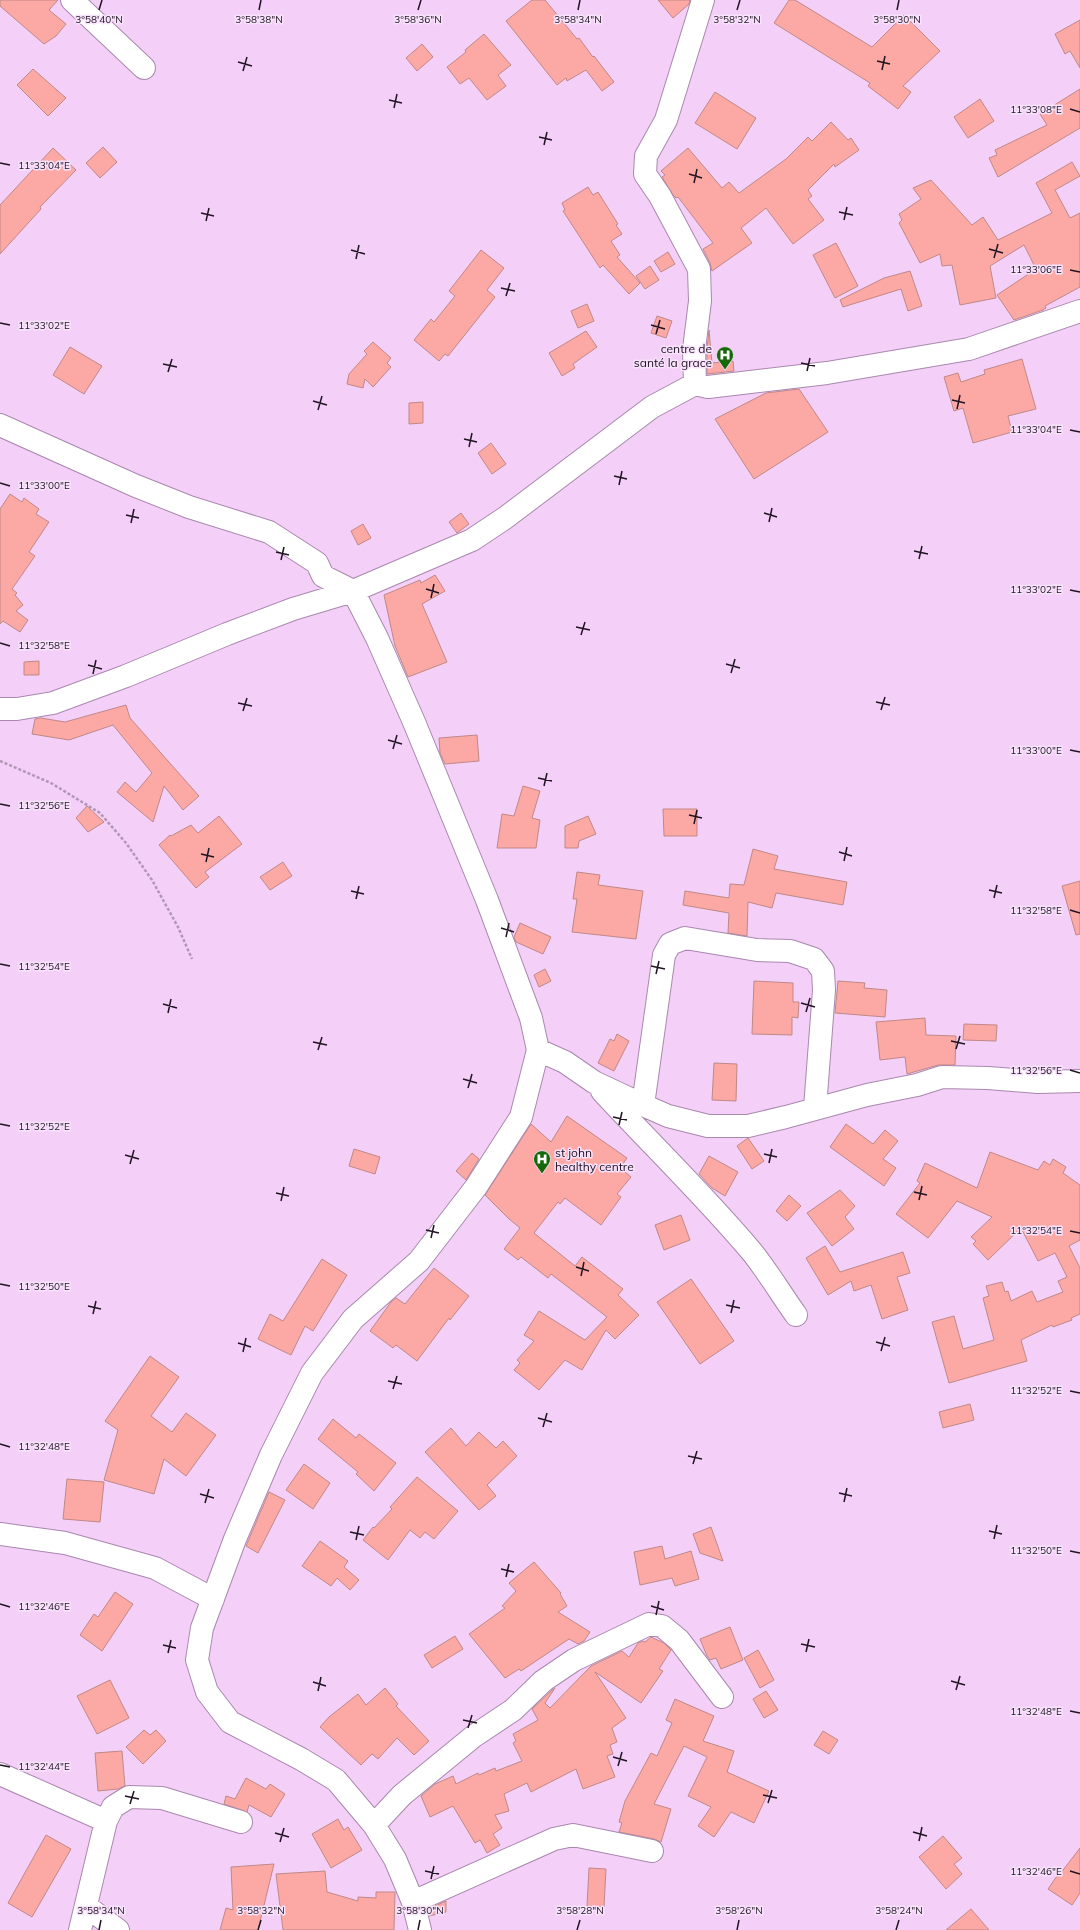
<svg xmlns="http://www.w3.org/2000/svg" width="1080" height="1930" font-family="Mulish,sans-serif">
<rect width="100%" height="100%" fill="#f4d0f9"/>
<path fill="#fca8a5" stroke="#bf8987" d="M0,0h58l-9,10 17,14 -10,12 -12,8 -44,-38z
M532,0h13l32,39 2,-1 11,15 3,4 1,-1 20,26 -12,9 -16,-21 -19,11 -1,-3 -9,7 -51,-64z
M658,0h32l-1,4 -16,14z
M789,0h6l77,47 32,-32 36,36 -37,35 8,6 -13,17 -30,-23 2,-3 -96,-60z
M1080,20v48l-10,-17 -5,3 -10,-20z
M484,34l27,31 -13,10 8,11 -19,14 -18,-22 -9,6 -13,-17 19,-15 -1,-2z
M422,44l11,13 -16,14 -11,-13z
M33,69l33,29 -18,18 -31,-31z
M1080,89v39l-82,49 -9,-19 8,-3 -2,-5 52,-25 -7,-11z
M715,92l41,26 -19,31 -42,-26z
M980,99l14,22 -26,17 -14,-21z
M831,122l17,18 3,-2 8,12 -24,17 -1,-3 -26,26 4,6 -4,3 16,21 -31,24 -27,-36 -25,20 11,15 -40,28 -2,-8 -7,-14 10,-6 -35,-46 -2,1 -3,-3 -11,-18 3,-2 -4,-4 27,-23 34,40 7,-6 10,11 47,-34 22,-22 4,4z
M103,147l14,15 -17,16 -14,-15z
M53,148l23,22 -36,37 1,2 -41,45v-49z
M1072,162l8,14 -25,14 15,28 10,-5v74l-35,19 1,2 -3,2 -29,10 -17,-25 39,-26 -12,-24 -34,21 6,32 -36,7 -8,-40 -10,1 -2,-12 -20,9 -21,-40 3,-3 -3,-6 22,-15 -8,-11 18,-8 41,45 11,-8 15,23 54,-27 -16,-30z
M588,187l5,8 5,-3 20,32 -2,1 6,9 -11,7 9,14 -3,2 23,26 -11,11 -26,-29 -3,3 -37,-57 2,-1 -3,-7z
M836,243l22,43 -23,12 -22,-43z
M481,250l23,18 -17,22 8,7 -47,59 -3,-2 -6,7 -25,-21 17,-21 3,3 21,-26 -6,-5z
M668,252l7,12 -14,8 -7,-11z
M650,266l9,14 -14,9 -9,-13z
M910,271l12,35 -14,5 -7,-22 -58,18 -3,-7 44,-22z
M587,304l7,17 -16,7 -7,-17z
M657,316l15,5 -6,17 -15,-5z
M709,330l3,33 21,-2 1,10 -27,3v-24z
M586,331l11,16 -24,17 2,4 -13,8 -13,-23z
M373,342l18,16 -4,5 4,4 -18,20 -8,-8 -2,9 -16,-4 2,-10 18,-20 -3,-3z
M70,347l32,19 -18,28 -31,-19z
M1022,359l14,50 -28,7 4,16 -39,11 -10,-35 -9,3 -10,-34 14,-4 3,9 24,-8 -1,-4z
M799,389l29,43 -74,47 -39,-60 51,-26z
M423,402v21l-14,1v-21z
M491,443l15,21 -14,10 -14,-21z
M10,494l12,8 2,-4 15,11 -3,5 13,8 -20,30 6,4 -23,33 5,4 -2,2 8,10 -7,6 12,9 -8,12 -17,-11 -3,3v-115z
M461,513l8,11 -12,9 -8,-11z
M363,524l8,14 -13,7 -7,-14z
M435,575l10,16 -23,13 25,58 -39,15 -13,-31 -11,-51 36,-15 1,3z
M39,661v14h-15v-13z
M126,705l4,13 69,78 -16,14 -19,-24 -11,36 -36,-30 8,-10 11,10 16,-19 -39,-48 -44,15 -37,-6 3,-15 6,-1 24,4z
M477,735l2,26 -34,3 -5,-11 -1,-15z
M523,786l17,5 -8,27 8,2 -4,28h-39l5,-34 12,2z
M87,806l17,16 -16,10 -12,-14z
M663,809h34v27h-33z
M219,816l23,28 -37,28 4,5 -13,11 -37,-43 11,-10 1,1 20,-11 7,8z
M588,816l8,18 -17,7 -1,7h-13v-22z
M753,849l25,7 -4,13 73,13 -4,23 -67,-12 -4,15 -24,-6 -1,34 -19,-3 1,-20 -46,-8 2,-14 44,7 1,-14 14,1z
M283,862l9,14 -22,14 -10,-13z
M577,872l23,3 -2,10 45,6 -7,48 -64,-7 5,-33h-4z
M1080,881v53l-4,1 -14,-49z
M520,923l31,14 -8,17 -27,-12 -2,-5z
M545,969l6,12 -12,6 -5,-12z
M754,981l39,2v19h6l-1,16 -6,-1v18l-40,-1z
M838,981l27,2 -1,5 23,2 -2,27 -50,-4z
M925,1018l1,17 30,1 -1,29h-17l-31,9 -2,-17 -25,3 -4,-38z
M964,1024l33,1 -1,16 -33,-1z
M617,1034l12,7 -15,30 -16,-8 12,-24 4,2z
M714,1063l23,1 -1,37 -24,-1z
M567,1116l60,42 -7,10 11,9 -14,17 4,3 -20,28 -36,-27 -5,6 -2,-2 -24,31 41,33 7,-9 41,32 -5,6 21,20 -24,24 -9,-9 -24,40 -17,-10 -26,30 -25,-20 6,-7 -3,-3 17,-19 -10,-6 15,-24 46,29 22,-23 -56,-43 -3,4 -27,-21 -3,3 -14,-11 16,-21 -12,-10 -23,-23 46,-71 20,18z
M846,1124l27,20 12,-14 13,11 -15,18 13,9 -12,18 -54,-39z
M748,1138l16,23 -12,8 -15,-23z
M354,1149l26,8 -5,17 -26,-8z
M990,1152l48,18 6,-9 6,4 3,-6 13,8 -3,6 17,12v55l-11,6 11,22v46l-9,4 1,2 -19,7 -1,-2 -31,15 6,21 -78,22 -17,-61 22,-6 9,33 31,-9 -11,-42 6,-2 -3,-10 16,-4 3,10 3,-1 3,10 21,-10 5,11 26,-10 -5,-11 9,-4 -12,-24 -17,8 -17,-33 -33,32 -15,-16 3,-3 -5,-4 21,-20 -35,-16 -29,37 -32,-24 24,-31 -3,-2 8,-18 52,25z
M472,1153l7,6 -13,21 -10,-9z
M709,1156l29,16 -13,24 -13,-8 -13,-14z
M840,1190l15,16 -10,11 9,12 -22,17 -25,-33z
M789,1195l12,11 -14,15 -11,-10z
M681,1215l9,25 -26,10 -9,-25z
M825,1246l15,26 63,-20 7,21 -13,4 11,33 -26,9 -11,-34 -17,6 -3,-10 -23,14 -22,-37z
M322,1259l25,16 -34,56 -8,-5 -14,29 -33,-16 12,-25 13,7z
M434,1268l35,28 -19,24 -1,-2 -32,43 -21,-16 -3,3 -23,-17 21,-29 5,-4 9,6z
M691,1279l43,62 -34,23 -43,-62z
M150,1356l29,21 -28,39 21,16 14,-19 30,22 -30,41 -22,-17 -10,35 -50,-14 14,-50 -13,-9z
M970,1404l4,16 -31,8 -4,-16z
M333,1419l23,19 3,-4 37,29 -22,28 -18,-17 2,-2 -40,-33z
M451,1428l15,18 13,-14 17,16 7,-7 14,15 -30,29 9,11 -17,14 -54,-58z
M304,1464l26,19 -17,26 -27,-19z
M417,1477l41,34 -24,28 -9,-7 -5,6 -10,-8 -22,30 -25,-20 10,-13 1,1 18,-19 -2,-2z
M67,1479l37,3 -4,40 -37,-3z
M269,1492l16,8 -27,53 -12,-7z
M711,1527l12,34 -23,-8 -7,-19z
M320,1541l28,20 -4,6 15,13 -9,10 -13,-12 -6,8 -29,-20z
M662,1546l3,13 26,-8 8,28 -24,7 -3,-8 -32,7 -6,-33z
M534,1562l27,31 -1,1 7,12 -9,6 32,20 -6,9 -6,3 -9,-5 -48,32 -2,-2 -14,9 -36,-44 36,-26 -3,-2 14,-15 -7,-8z
M115,1592l18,12 -31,47 -22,-16 14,-21 4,3z
M730,1627l13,33 -22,9 -5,-11 -6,2 -3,-4 -7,-17z
M455,1636l8,13 -31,19 -8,-13z
M651,1637l13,6 7,7 -12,19 4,2 -22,32 -46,-31 31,46 -14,10 5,14 -7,3 3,9 -6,2 8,21 -32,12 -7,-20 -45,23 -4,-9 -23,11 5,17 -14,4 7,13 -9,6 7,11 -13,8 -7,-13 -5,3 -22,-37 -23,11 -9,-21 14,-12 18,-8 3,8 22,-11 1,2 16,-7 1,3 26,-10 -9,-18 3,-2 -3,-7 25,-14 -6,-11 19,-18 4,-3 -10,15 5,5 41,-42 31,-15 7,6 9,-14 5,-2 2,1z
M758,1650l16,30 -14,8 -16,-30z
M110,1680l19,38 -32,16 -20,-38z
M385,1688l13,16 -2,2 33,35 -15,14 -17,-17 -19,21 -6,-5 -11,11 -41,-38 9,-10 29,-23 8,11z
M766,1691l12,19 -14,8 -11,-19z
M675,1699l39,17 -11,25 31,10 -7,21 42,19 -15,32 -23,-11 -17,25 -16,-11 13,-19 -23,-11 19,-39 -23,-11 -30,58 17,5 -10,33 -7,-3 -35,-7 3,-9 -3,-1 6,-21 26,-48 6,3 15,-33 -6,-3z
M144,1730l6,5 6,-5 10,11 -23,23 -17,-17z
M823,1731l15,9 -9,14 -15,-9z
M122,1751l3,35 -7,3 -20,2 -3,-38z
M246,1778l20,11 4,-5 15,10 -14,23 -22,-12 -2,7 -23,-8 2,-8 9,3z
M338,1819l6,11 4,-3 14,23 -31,18 -19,-34z
M46,1835l25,14 -39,68 -24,-14z
M943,1836l19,22 -8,6 8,10 -16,15 -27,-32z
M1080,1848v45l-8,12 -24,-16 11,-16 1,1z
M274,1864l-16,66h-38l6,-22 7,2 -2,-43z
M589,1868l17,1 -2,38 -17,-1z
M325,1871l2,21 31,9v-4l18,1v-6h19l-1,38h-111l-7,-56z
M446,1901v11l-17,4 -1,-7z
M971,1909l18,21h-43z"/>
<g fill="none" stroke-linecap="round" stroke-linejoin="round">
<g stroke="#a988ae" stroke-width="24">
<path id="minor" d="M72,0l72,68
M695,384l-1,-35 6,-48 -1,-32 -39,-73 -15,-22 1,-18 20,-36 37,-120
M0,425l136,61 53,21 80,25 48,31 6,13 30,15 24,47 37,84 73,178 44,118 7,32 -17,67 -45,70 -57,74 -66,58 -41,54 -41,82 -36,84 -33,89 -5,32 10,32 23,30 71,37 35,21 38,45 21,34 18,43 7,28
M0,709h17l36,-6 73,-27 101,-42 66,-25 60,-18 119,-51 33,-22 147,-111 43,-23 13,3 119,-14 142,-24 111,-38
M538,1050l27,12 29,20 49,23 25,11 40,10h40l38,-9 81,-22 50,-10 25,-8 46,1 50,4 42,-1
M602,1091c50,54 103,105 150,161 16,20 29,42 44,63
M643,1105l21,-150 6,-11 15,-6 72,12 33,1 24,8 9,12 1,19 -9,118
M0,1534l65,9 90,25 58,31
M0,1774l106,47
M374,1825l28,-30 72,-59 39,-26 30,-29 31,-21 75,-36 13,2 17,14 43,57
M413,1902l141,-63 19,-4 79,16
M86,1906l32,24
M80,1930l26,-109 7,-14 16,-10 33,1 79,24"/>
</g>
<path stroke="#b296b6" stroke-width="2.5" stroke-dasharray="3 2" stroke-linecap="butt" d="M0,761l51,22 49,30 26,30 26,37 26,47 14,32"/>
<use href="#minor" stroke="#fff" stroke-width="22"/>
</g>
<path fill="none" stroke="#201322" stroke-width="1.5" d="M99,10l3,-10M259,10l2,-10M418,10l3,-10M578,10l2,-10M737,10l3,-10M897,10l2,-10M877,61l13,3M238,62l14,4M882,70l3,-14M243,71l4,-14M389,100l13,3M394,108l3,-14M1070,109l10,3M539,137l13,3M544,145l3,-13M0,163l10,2M689,174l13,4M694,183l3,-14M839,212l14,3M201,213l13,3M844,220l3,-13M206,221l3,-13M989,249l14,4M351,250l14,4M994,258l4,-14M356,259l3,-14M1070,270l10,2M501,288l14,3M506,296l4,-13M0,323l10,2M651,325l14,4M656,334l4,-14M801,363l14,3M163,364l14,3M807,371l3,-13M168,372l4,-13M952,400l13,3M313,401l14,4M957,409l3,-14M318,410l4,-14M1070,430l10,2M464,439l13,3M469,447l3,-14M614,476l13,3M0,483l10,3M619,485l3,-14M764,513l13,4M126,515l13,3M769,522l3,-14M131,523l3,-14M914,551l14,3M276,552l13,3M919,559l3,-13M281,560l3,-13M426,589l13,4M1070,590l10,2M431,598l3,-14M576,627l14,3M581,635l4,-13M0,643l10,3M726,664l14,4M88,665l14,4M731,673l4,-14M93,674l3,-14M876,702l14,3M238,703l14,3M881,710l4,-13M243,711l4,-13M388,740l14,4M393,749l4,-14M1070,750l10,2M538,778l14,3M544,786l3,-13M0,804l10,2M689,815l13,3M694,824l3,-14M839,852l13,4M201,854l13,3M844,861l3,-14M206,862l3,-14M989,890l13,3M351,891l13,3M994,898l3,-13M356,899l3,-13M1070,910l10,3M501,928l13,4M506,937l3,-14M0,964l10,2M651,966l14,3M656,974l3,-13M801,1003l14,4M163,1004l14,4M806,1012l4,-14M168,1013l3,-14M951,1041l14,3M313,1042l14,3M956,1049l4,-13M318,1050l4,-13M1070,1070l10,3M463,1079l14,4M468,1088l4,-14M613,1117l14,3M0,1124l10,2M619,1125l3,-13M764,1154l13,3M125,1155l14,4M769,1163l3,-14M130,1164l4,-14M914,1192l13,3M276,1193l13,3M919,1200l3,-14M281,1201l3,-14M426,1230l13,3M1070,1231l10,2M431,1238l3,-13M576,1267l13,4M581,1276l3,-14M0,1284l10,2M726,1305l14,3M88,1306l13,3M731,1313l3,-13M93,1314l3,-13M876,1342l14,4M238,1343l13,4M881,1351l4,-14M243,1352l3,-14M388,1381l14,3M393,1389l4,-13M1070,1391l10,2M538,1418l14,4M543,1427l4,-14M0,1444l10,3M688,1456l14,3M693,1464l4,-13M839,1493l13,3M200,1494l14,4M844,1502l3,-14M205,1503l4,-14M989,1531l13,3M350,1532l14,3M994,1539l3,-14M356,1540l3,-14M1070,1551l10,2M501,1569l13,3M506,1577l3,-13M0,1604l10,3M651,1606l13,4M656,1615l3,-14M801,1644l14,3M163,1645l13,3M806,1652l3,-13M168,1653l3,-13M951,1681l14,4M313,1682l13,4M956,1690l4,-14M318,1691l3,-14M1070,1711l10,2M463,1720l14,3M468,1728l4,-13M613,1757l14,4M0,1765l10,2M618,1766l4,-14M763,1795l14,3M125,1796l14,3M768,1803l4,-13M130,1804l4,-13M913,1832l14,4M275,1833l14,4M919,1841l3,-14M280,1842l4,-14M425,1871l14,3M1070,1871l10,3M431,1879l3,-13M99,1930l2,-10M258,1930l3,-10M418,1930l2,-10M577,1930l3,-10M737,1930l2,-10M896,1930l3,-10"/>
<defs>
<g id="hospital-pin" transform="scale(0.9)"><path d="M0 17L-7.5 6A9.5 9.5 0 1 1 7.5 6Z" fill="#166809" stroke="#f8e3fc"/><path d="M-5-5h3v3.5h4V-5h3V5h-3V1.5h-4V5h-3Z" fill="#fff"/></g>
</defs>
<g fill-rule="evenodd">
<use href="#hospital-pin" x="725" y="355"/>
<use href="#hospital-pin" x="542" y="1159"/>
</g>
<g text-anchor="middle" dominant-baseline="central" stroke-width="3" stroke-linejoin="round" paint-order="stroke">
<g font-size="12" fill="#201322" stroke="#f8e3fc" text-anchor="end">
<text x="712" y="348">centre de<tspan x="712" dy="14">santé la grace</tspan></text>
<text x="555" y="1152" text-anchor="start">st john<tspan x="555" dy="14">healthy centre</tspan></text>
</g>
</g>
<g font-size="10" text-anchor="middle" fill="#201322" stroke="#f8e3fc" stroke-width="3" stroke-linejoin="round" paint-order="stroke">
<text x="99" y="23">3°58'40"N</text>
<text x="259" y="23">3°58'38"N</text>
<text x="418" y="23">3°58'36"N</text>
<text x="578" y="23">3°58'34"N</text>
<text x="737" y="23">3°58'32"N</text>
<text x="897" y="23">3°58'30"N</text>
<text x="1036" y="113">11°33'08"E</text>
<text x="44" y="169">11°33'04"E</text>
<text x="1036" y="273">11°33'06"E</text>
<text x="44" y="329">11°33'02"E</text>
<text x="1036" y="433">11°33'04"E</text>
<text x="44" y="489">11°33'00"E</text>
<text x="1036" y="593">11°33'02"E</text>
<text x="44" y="649">11°32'58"E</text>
<text x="1036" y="754">11°33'00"E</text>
<text x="44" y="809">11°32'56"E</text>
<text x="1036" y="914">11°32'58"E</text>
<text x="44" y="970">11°32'54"E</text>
<text x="1036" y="1074">11°32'56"E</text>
<text x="44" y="1130">11°32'52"E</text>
<text x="1036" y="1234">11°32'54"E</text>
<text x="44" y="1290">11°32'50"E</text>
<text x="1036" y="1394">11°32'52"E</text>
<text x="44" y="1450">11°32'48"E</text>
<text x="1036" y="1554">11°32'50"E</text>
<text x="44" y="1610">11°32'46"E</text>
<text x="1036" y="1715">11°32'48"E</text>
<text x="44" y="1770">11°32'44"E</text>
<text x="1036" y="1875">11°32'46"E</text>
<text x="101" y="1914">3°58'34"N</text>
<text x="261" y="1914">3°58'32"N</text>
<text x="420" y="1914">3°58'30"N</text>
<text x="580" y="1914">3°58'28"N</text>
<text x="739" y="1914">3°58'26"N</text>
<text x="899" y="1914">3°58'24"N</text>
</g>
</svg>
